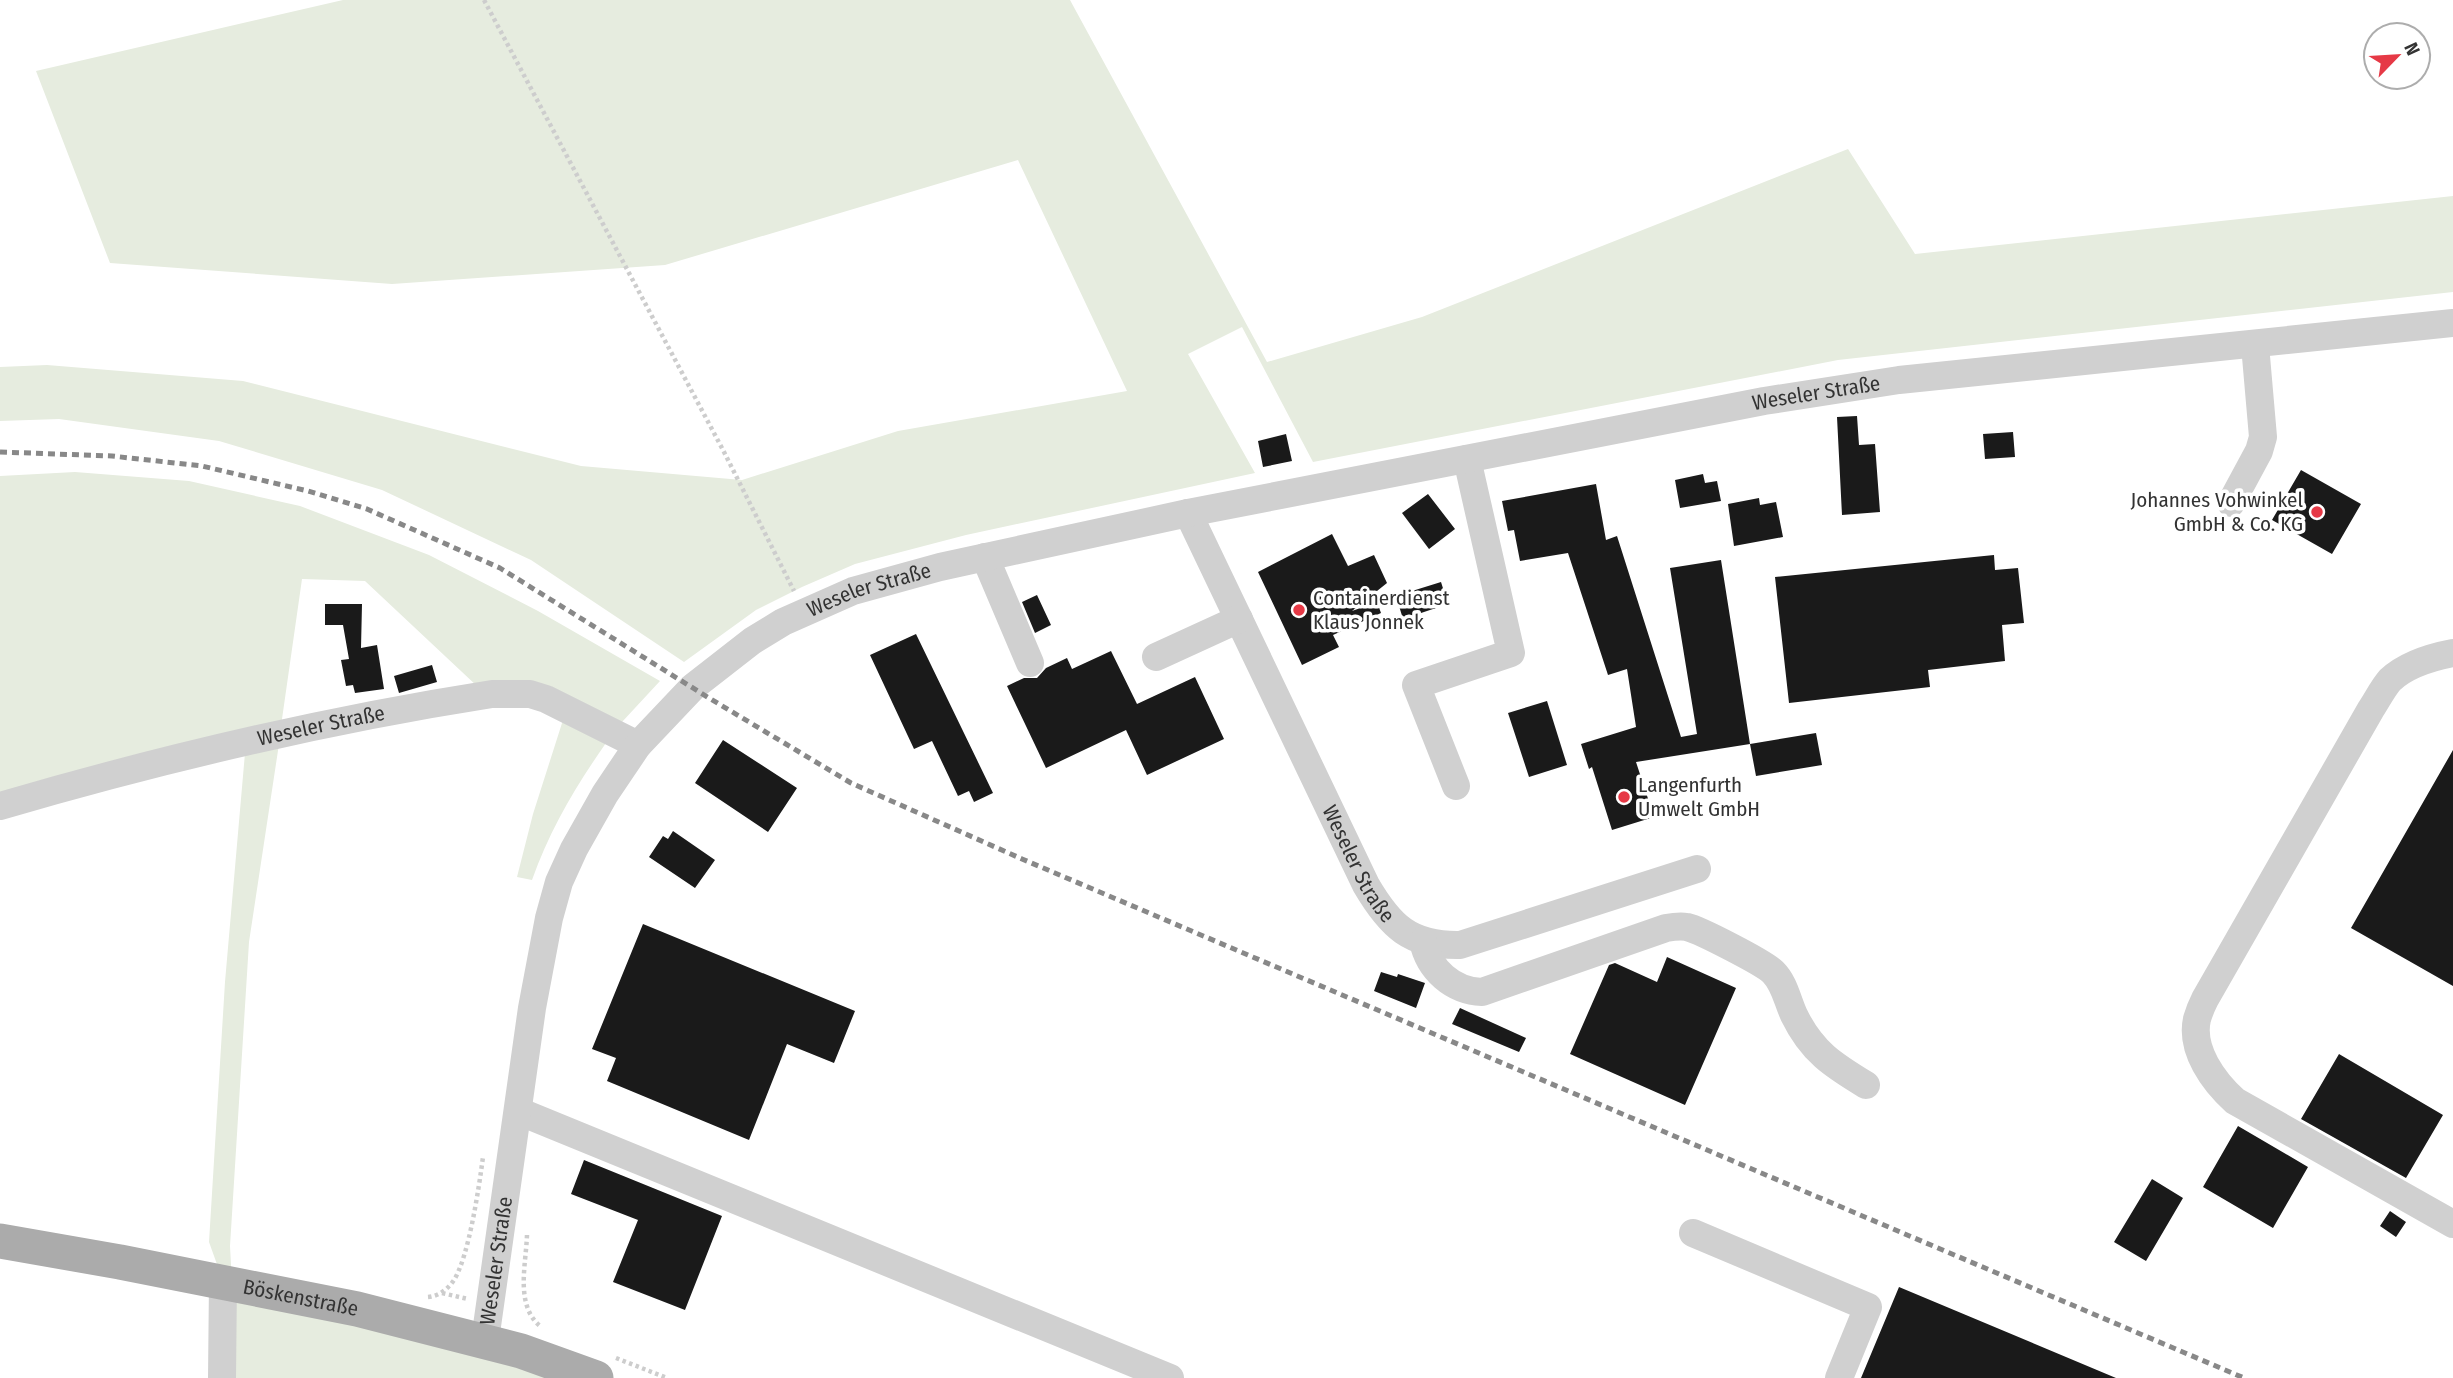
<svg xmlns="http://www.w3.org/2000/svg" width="2453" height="1378" font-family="'Fira Sans Condensed',sans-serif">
<rect width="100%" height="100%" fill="#fff"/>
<path fill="#e6ecdf" d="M343,0h727l197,362 155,-45 426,-168 67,105 538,-58v96l-615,68 -525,102 -71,-135 -54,27 67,119 -289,62 -111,29 -53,23 -46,23 -72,52 -153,-102 -149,-70 -163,-49 -160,-22 -59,2v-54l47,-2 196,16 338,85 161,14 156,-49 229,-40 -109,-231 -353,105 -273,19 -282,-21 -74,-192z
M75,472l114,9 111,25 129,49 109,56 122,70 -38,41 -144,-35 -113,-106 -63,-2 -21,147 -281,76v-326z
M563,720l43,23c-30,43 -56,86 -74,137l-15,-3 16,-63z
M279,744l-30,198 -19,304 2,37 364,95h-374l1,-97 -14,-39 16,-260 20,-229z"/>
<path fill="#1a1a1a" d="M1857,416l2,29 16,-1 5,68 -38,3 -5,-98z
M2013,432l2,25 -30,2 -2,-25z
M1286,434l6,27 -29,6 -5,-26z
M2301,470l60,34 -29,50 -60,-34z
M1703,474l2,9 12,-2 4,20 -41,7 -5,-28z
M1596,484l10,56 11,-4 64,201 16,-3 -27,-166 51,-8 29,184 66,-11 6,32 -66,11 -6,-32 -114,18 18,55 -42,13 -20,-63 -3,2 -8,-25 55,-17 -9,-58 -19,6 -40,-122 -48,8 -6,-31 -6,1 -6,-30z
M1428,494l27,35 -26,20 -27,-36z
M1759,498l1,7 16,-3 7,35 -49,9 -6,-42z
M1332,534l16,32 26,-11 13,28 -35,28 25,-9 4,11 -48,22 6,12 -37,18 -44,-93z
M1994,555l1,15 23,-2 6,55 -22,2 3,36 -77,9 2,17 -141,16 -14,-126z
M1441,582l7,22 -45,15 -7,-23z
M1037,595l14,30 -16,8 -13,-31z
M325,604h37l-1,44 16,-3 7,44 -29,4 -2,-8 -7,1 -5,-26 8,-1 -6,-34h-18z
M916,634l77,159 -19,9 -5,-11 -11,5 -26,-55 -18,8 -44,-94z
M1111,651l26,53 58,-27 29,62 -77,36 -21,-45 -80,38 -39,-82 17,-8h13l9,-10 21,-10 5,11z
M432,665l5,17 -38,11 -5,-17z
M1547,701l20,64 -38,12 -21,-64z
M723,740l74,48 -29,44 -73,-49z
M2453,750v236l-102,-58z
M673,831l42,29 -20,28 -46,-31 14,-21 5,3z
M643,924l212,87 -21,52 -47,-19 -38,96 -142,-59 9,-23 -24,-9z
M1667,957l69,31 -51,117 -115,-51 39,-89 6,-2 42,19z
M1381,972l16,5 1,-3 27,9 -9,25 -42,-17z
M1460,1008l66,30 -7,14 -67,-28z
M2339,1054l104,61 -37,63 -105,-59z
M2238,1126l70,41 -35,61 -70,-41z
M584,1160l138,56 -37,94 -72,-28 25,-62 -67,-26z
M2152,1179l31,19 -37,63 -32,-19z
M2390,1211l16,11 -10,15 -16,-11z
M1899,1287l217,91h-255z"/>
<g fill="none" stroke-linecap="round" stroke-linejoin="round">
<path stroke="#cdcdcd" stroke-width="4.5" stroke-dasharray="3.5 3.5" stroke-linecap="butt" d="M484,0l239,450 71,141
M527,1235c-1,30 -12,70 13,91
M442,1293l26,6
M428,1297c11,-1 20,-8 26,-17 15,-24 25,-93 29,-123
M616,1358l51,20"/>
<g stroke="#d0d0d0" stroke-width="28">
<path d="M2231,503l28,-52 4,-14 -8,-92"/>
<path id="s1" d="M1188,513l178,372c24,41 44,61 94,60l237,-76"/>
<path d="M985,557l45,106"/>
<path d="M2453,653c-21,4 -46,11 -63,27 -7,8 -13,20 -19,29l-166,290c-3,6 -6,13 -8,20 -7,31 17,63 38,82l218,123"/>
<path d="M1156,657l83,-38"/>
<path d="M1456,786l-40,-101 95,-32 -44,-194"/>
<path id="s2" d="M0,806c161,-47 326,-86 492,-112h38l16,5 92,46"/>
<path d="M1423,941c6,29 30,50 59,51l184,-64c6,-1 14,-2 21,-1 13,3 77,36 86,45 12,12 14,28 21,43 18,37 39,50 72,70"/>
<path d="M518,1111l652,267"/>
<path d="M1693,1233l175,74 -29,71"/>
<path id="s3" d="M485,1340l47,-332 17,-90 10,-36 15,-33 31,-55 33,-49 55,-58 59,-46 31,-19 70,-31 87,-24 248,-54 576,-112 135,-21 554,-57"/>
<path d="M222,1378l1,-97"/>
</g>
<path stroke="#ababab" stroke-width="35" id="s4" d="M0,1241l120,21 237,47 164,42 75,27"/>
<path stroke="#888" stroke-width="5" stroke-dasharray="7 5" stroke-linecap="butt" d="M0,452l112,4 90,10 106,25 59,18 133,59 209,130 142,85 171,76 1222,519"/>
</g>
<g fill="#e63946" stroke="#fff" stroke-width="2.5">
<circle cx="2317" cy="512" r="7"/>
<circle cx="1299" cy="610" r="7"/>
<circle cx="1624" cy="797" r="7"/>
</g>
<g text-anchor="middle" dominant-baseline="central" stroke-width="7" stroke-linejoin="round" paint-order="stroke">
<g font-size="21" fill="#333" stroke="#fff">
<text stroke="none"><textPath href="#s3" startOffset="1874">Weseler Straße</textPath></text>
<text stroke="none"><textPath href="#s3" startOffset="906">Weseler Straße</textPath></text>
<text stroke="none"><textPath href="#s2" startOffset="331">Weseler Straße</textPath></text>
<text stroke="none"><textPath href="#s1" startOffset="390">Weseler Straße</textPath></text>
<text stroke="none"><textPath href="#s3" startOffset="80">Weseler Straße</textPath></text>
<text stroke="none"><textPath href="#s4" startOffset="306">Böskenstraße</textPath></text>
</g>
<g font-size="21" fill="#333" stroke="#fff" text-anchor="start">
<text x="2303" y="500" text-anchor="end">Johannes Vohwinkel<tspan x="2303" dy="24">GmbH &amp; Co. KG</tspan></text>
<text x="1313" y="598">Containerdienst<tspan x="1313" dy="24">Klaus Jonnek</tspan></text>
<text x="1638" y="785">Langenfurth<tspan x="1638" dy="24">Umwelt GmbH</tspan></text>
</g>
</g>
<g transform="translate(2397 56) rotate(65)"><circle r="33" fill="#ffffff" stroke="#adadad" stroke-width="2"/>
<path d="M0-5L12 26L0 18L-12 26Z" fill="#e63946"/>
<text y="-10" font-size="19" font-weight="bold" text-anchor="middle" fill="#333333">N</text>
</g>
</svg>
